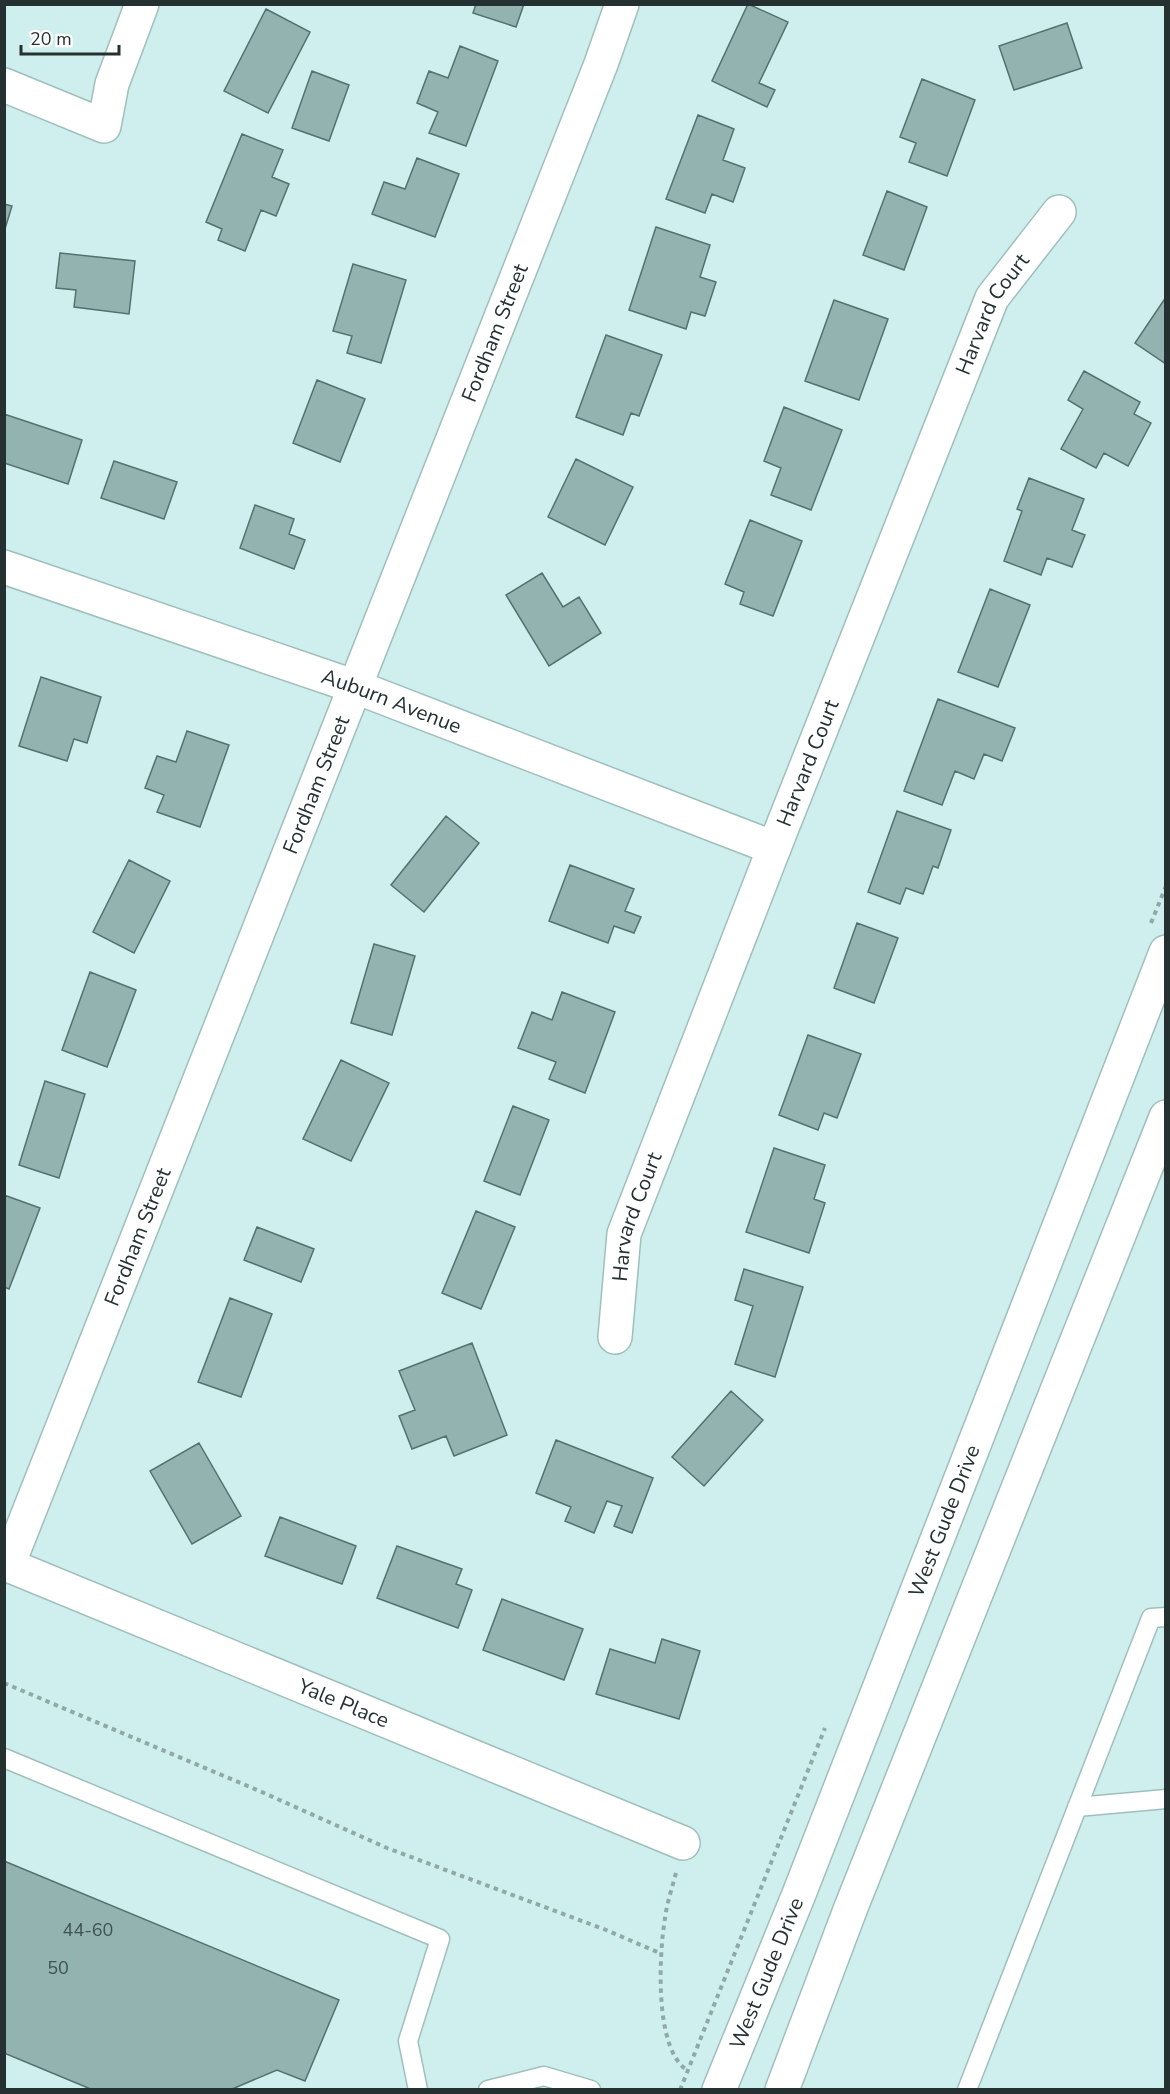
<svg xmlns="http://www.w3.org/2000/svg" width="1170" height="2094" font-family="'Nunito Sans',sans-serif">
<rect width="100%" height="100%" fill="#ceefed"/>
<path fill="#93b3b1" stroke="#547170" stroke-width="1.5" d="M476,4h48l-8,23 -43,-14z
M748,4l40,18 -29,61 16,7 -8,17 -55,-26z
M266,9l44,23 -42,81 -44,-22z
M1067,23l15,45 -68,22 -15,-44z
M460,46l38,15 -32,85 -37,-13 9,-21 -21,-9 12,-32 19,7z
M312,71l37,14 -20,56 -37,-13z
M922,79l53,21 -28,76 -38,-14 7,-19 -16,-6z
M698,115l36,14 -11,31 22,8 -12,34 -21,-8 -7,19 -39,-14z
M242,134l41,16 -11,27 17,7 -13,32 -15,-6 -16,41 -27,-11 4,-11 -16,-7z
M417,158l42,16 -24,63 -63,-23 12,-32 21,7z
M887,191l40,16 -23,63 -41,-15z
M4,204l8,2 -8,26z
M656,227l54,18 -10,32 16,5 -11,34 -14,-4 -5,17 -57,-19z
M60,253l75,8 -6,53 -55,-7 2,-17 -20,-2z
M353,264l53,16 -25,83 -34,-10 5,-17 -19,-5z
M1166,297v67l-31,-21z
M834,300l54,19 -29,81 -54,-19z
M606,335l56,20 -23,61 -8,-3 -8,22 -47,-18z
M1084,371l56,31 -6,12 17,9 -23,43 -24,-13 -8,15 -35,-19 22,-40 -15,-9z
M317,380l48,19 -25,63 -47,-19z
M784,407l58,23 -31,80 -40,-15 10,-27 -17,-7z
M4,414l78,26 -14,44 -64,-21z
M576,459l57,28 -28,58 -57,-28z
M114,461l63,21 -13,37 -63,-21z
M1029,478l55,21 -12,31 13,5 -13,32 -25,-9 -6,17 -37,-14 18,-50 -5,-2z
M255,505l39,14 -5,15 16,6 -11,29 -54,-21z
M750,520l52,21 -29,75 -33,-12 4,-12 -19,-8z
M542,573l21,34 16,-10 22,36 -52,33 -43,-71z
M990,589l40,16 -32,82 -40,-15z
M41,677l60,20 -14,46 -13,-4 -7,22 -48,-15z
M938,699l77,29 -13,33 -18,-7 -10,25 -19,-8 -13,34 -38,-14z
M187,731l42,14 -29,82 -43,-15 7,-17 -19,-7 12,-32 19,6z
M897,811l54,19 -13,38 -5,-2 -10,28 -17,-6 -6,16 -32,-12z
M446,816l33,27 -55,69 -33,-27z
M129,860l41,21 -36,72 -41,-21z
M570,865l64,24 -9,22 16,6 -7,16 -20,-7 -6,17 -59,-22z
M857,923l41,15 -24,65 -40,-15z
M374,944l41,12 -23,79 -41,-12z
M90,972l46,18 -29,77 -45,-17z
M562,992l53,20 -30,81 -36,-14 7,-17 -38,-14 14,-36 20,8z
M808,1035l53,19 -24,64 -13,-5 -6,17 -39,-15z
M341,1060l48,23 -38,78 -48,-22z
M45,1081l40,13 -26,84 -40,-13z
M513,1106l36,14 -29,75 -36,-14z
M774,1148l51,17 -11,34 11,4 -16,50 -63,-21z
M4,1195l36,13 -31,81 -5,-2z
M476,1211l39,16 -34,82 -39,-16z
M257,1227l57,22 -13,33 -57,-22z
M744,1269l59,18 -28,90 -40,-13 18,-58 -18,-6z
M230,1298l42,16 -31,83 -43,-15z
M472,1343l35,92 -53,21 -8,-20 -34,13 -13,-33 16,-6 -16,-39z
M731,1391l32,29 -59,66 -32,-29z
M556,1440l97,38 -21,55 -18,-7 8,-20 -15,-5 -13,32 -29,-12 6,-14 -35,-14z
M199,1443l42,73 -49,28 -42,-73z
M280,1517l76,29 -14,38 -77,-28z
M397,1546l65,23 -6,15 16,6 -14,38 -81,-30z
M502,1599l81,30 -19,51 -81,-30z
M662,1639l38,12 -21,68 -83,-25 14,-45 45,14z
M4,1861l335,139 -34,81 -28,-11 -47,20h-137l-89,-37z"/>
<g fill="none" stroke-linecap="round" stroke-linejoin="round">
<g stroke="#9fbfbd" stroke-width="21">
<path id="service" d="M4,1758l436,181 -32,102 10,49
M1077,1807l89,-8
M488,2090l56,-14 47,14
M967,2090l184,-472 15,-1"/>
</g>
<g stroke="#9fbfbd" stroke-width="36">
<g id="minor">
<path d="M4,85l100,41 8,-42 30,-80"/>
<path id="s1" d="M4,567l352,120 418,161"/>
<path id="s2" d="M615,1337l9,-103 150,-386 218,-550 67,-86"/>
<path id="s3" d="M8,1565l675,278"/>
</g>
</g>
<g stroke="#9fbfbd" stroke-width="36">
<g id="tertiary">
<path id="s4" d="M4,1564l4,1 593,-1501 21,-60"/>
</g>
</g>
<g stroke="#9fbfbd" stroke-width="36">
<g id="secondary">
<path id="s5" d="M719,2090l80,-196 367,-942"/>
<path d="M782,2090l68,-180 316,-793"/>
</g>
</g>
<path stroke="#8fa9a7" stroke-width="4" stroke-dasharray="4.5 4.5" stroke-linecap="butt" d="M1151,923l15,-37
M4,1683l260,110 123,55 219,82 56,24
M676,1873c-4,15 -9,30 -11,45 -6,36 -11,131 22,152
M680,2090l145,-362"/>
<use href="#service" stroke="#fff" stroke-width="18"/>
<use href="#minor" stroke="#fff" stroke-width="33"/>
<use href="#tertiary" stroke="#fff" stroke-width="33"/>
<use href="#secondary" stroke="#fff" stroke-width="33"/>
</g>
<g text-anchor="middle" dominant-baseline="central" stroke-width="5" stroke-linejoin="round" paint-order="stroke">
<g font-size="18" fill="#405250">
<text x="88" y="1930">44-60</text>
<text x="58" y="1968">50</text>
</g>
<g font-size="21" fill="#243130" stroke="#fff">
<text stroke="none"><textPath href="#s2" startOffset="1095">Harvard Court</textPath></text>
<text stroke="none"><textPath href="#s4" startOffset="1329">Fordham Street</textPath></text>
<text stroke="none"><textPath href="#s1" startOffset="410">Auburn Avenue</textPath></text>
<text stroke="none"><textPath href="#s2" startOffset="609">Harvard Court</textPath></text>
<text stroke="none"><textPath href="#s4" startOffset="843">Fordham Street</textPath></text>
<text stroke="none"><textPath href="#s2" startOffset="123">Harvard Court</textPath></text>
<text stroke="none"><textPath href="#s4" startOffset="357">Fordham Street</textPath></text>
<text stroke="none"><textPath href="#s5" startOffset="612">West Gude Drive</textPath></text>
<text stroke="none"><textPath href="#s3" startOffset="363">Yale Place</textPath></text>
<text stroke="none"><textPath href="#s5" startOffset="126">West Gude Drive</textPath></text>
</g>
</g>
<rect width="1170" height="2094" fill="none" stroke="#243130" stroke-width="12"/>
<path d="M21 45v9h98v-9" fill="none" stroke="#243130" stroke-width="3"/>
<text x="30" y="45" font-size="18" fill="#243130" stroke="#ffffff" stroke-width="4.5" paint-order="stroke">20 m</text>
</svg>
